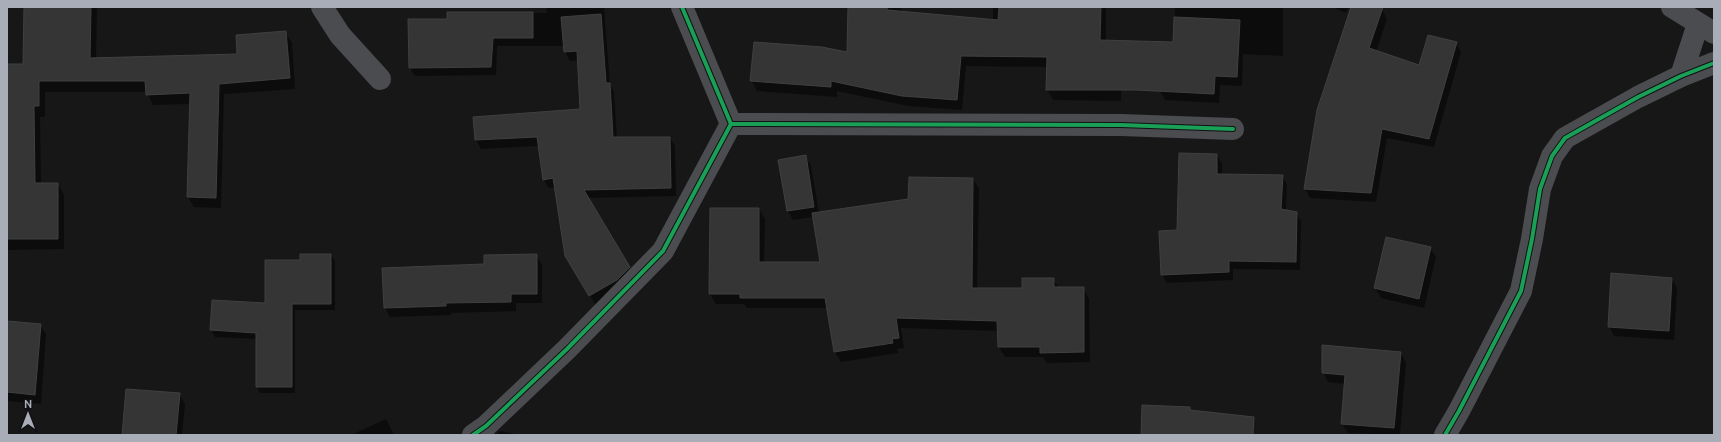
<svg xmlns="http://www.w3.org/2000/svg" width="1721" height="442" font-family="Ubuntu,sans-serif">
<rect width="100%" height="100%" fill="#171717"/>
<path fill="#0007" d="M25,7h72l-1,52 142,-5 47,-22 7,11 3,46 -71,5 -3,114 -27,-1 -6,-10 2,-93 -37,1 -6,-13h-102v25h-5l1,67h17l6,11v54l-57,1v-185h17z
M546,7h58l6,78 4,7 3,46h53l5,8 1,50 -88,2 46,78 -12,12 -27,16 -24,-39 -16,-78 -6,1 -5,-8 -5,-34 -58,3 -5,-9 -2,-22 107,-8 -3,-50 -8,1 -5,-9v-6h-68l-1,29 -81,1 -5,-8 38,-48v-7h99z
M849,7h52v5l92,8v-13h113v34l16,11 -1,49 -68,-1 -6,-11 1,-22 -82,-1 -4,44 -54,-4 -71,-15v6l-80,-6 -6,-11 97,-27z
M1175,7h108v49l-40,-2 -1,32 -22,-1 -1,18 -54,-3 -5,-9 14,-48z
M1332,7h17l-3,6z
M1352,7h23l7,2 5,10 -11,33 44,14 36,-23 5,9 -27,95 -47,-9 -11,64 -66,-4 -5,-9 13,-79z
M1217,155l5,9v11l60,1 5,8 -1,27 10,2 5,8 -1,49 -67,-1v11l-66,3 -5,-8 16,-44z
M805,156l6,10 8,47 90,-13 64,-21 6,10 -2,100h46l30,-10 6,9h24l6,11 1,63 -43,1 -4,-6h-38l-6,-10 -1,-16 -97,-3 3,20 -7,1 1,4 -57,9 -6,-10 -7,-44h-81l-3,-4h-28l-6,-10 1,-85h48l6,10 -1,44h57l-8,-46 -20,3 -5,-9z
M1430,248l6,9 -12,51 -43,-10 -6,-10z
M331,255l4,6v49h-40v83h-35l-3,-6v-48l-42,-2 -4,-7 2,-29 53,3z
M536,255l6,10v38h-26v8l-65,2v2l-61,2 -5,-9 100,-43z
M1672,278l5,10 -3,52 -60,-4 -5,-10z
M7,322l33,3 6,9 -5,70 -34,-3z
M1401,353l5,10 -6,72 -52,-2 -6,-9 3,-40 -17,-2 -5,-10z
M179,394l6,10 -3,31h-59z
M386,419l8,16h-43z
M500,431l20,4h-24z"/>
<path fill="#353536" stroke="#3f4043" d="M24,7h67l-1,51 147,-4 -1,-19 50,-4 4,47 -71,6 -3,114 -29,-1 3,-104 -44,2 -1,-14h-106v25h-5l1,77h23v56h-51v-175h16z
M848,7h39v3l111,10 1,-13h102l-1,33 73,2 1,-25 66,3 -3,57 -22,-1 -1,18 -78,-4h-90l1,-33 -86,-1 -4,44 -55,-4 -71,-15v6l-81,-6 4,-39 68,5 25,5z
M1351,7h32l-14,41 50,17 9,-30 29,7 -28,97 -47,-10 -11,64 -67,-4 13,-79z
M447,12h86v26h-40l-2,29 -82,1 -1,-49h39z
M601,14l5,69h4l3,54h57l1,51 -87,2 46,77 -13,13 -28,16 -24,-40 -12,-78 -10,2 -6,-43 -62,3 -2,-23 107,-8 -3,-58 -13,1 -3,-35z
M1179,153l38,1v20l66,1 -2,34 16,3 -1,50 -67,-1v11l-68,3 -2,-44 18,-1z
M806,155l8,52 -27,4 -9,-51z
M909,177l64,1 -1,110h50v-10h32v9h30v65l-44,1v-6h-42l-1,-26 -101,-3 3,20 -7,1 1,4 -59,9 -9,-54h-85v-4h-31l1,-86h49v54h61l-8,-49 96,-14z
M1386,237l45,10 -12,52 -45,-11z
M300,254h31v50h-39v83h-36v-54l-46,-3 2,-30 53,3v-43h35z
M537,254v40h-26v8l-65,1v3l-62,2 -2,-40 102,-4v-9z
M1611,273l61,5 -3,53 -61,-4z
M7,321l34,3 -6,71 -28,-3z
M1322,345l79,7 -7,76 -53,-4 4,-49 -23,-2z
M126,389l54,4 -4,42h-54z
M1142,405l48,2v3l64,7 -1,18h-112z"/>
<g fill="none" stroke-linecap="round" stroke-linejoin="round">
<path stroke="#4b4c50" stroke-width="22" d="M322,7l18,28 40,44
M1672,7l42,26
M1681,76l17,-52
M731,124l390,1 112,4
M473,435l13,-9 81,-77 96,-98 68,-127 -49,-117
M1445,435l14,-24 62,-120 11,-52 8,-50 12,-33 13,-18 73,-41 43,-21 33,-13"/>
<g stroke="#111113" stroke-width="6">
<path id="cycleway" d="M731,124l390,1 112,4
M473,435l13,-9 81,-77 96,-98 68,-127 -49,-117
M1445,435l14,-24 62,-120 11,-52 8,-50 12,-33 13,-18 73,-41 43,-21 33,-13"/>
</g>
<use href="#cycleway" stroke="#1a9f57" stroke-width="4"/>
</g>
<rect width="1721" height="442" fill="none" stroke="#a8adb8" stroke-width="16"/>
<g transform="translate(28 414)" stroke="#111113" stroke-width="3" paint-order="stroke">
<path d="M0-3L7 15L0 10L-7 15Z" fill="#a8adb8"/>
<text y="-6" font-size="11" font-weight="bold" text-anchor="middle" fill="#a8adb8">N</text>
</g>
</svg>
